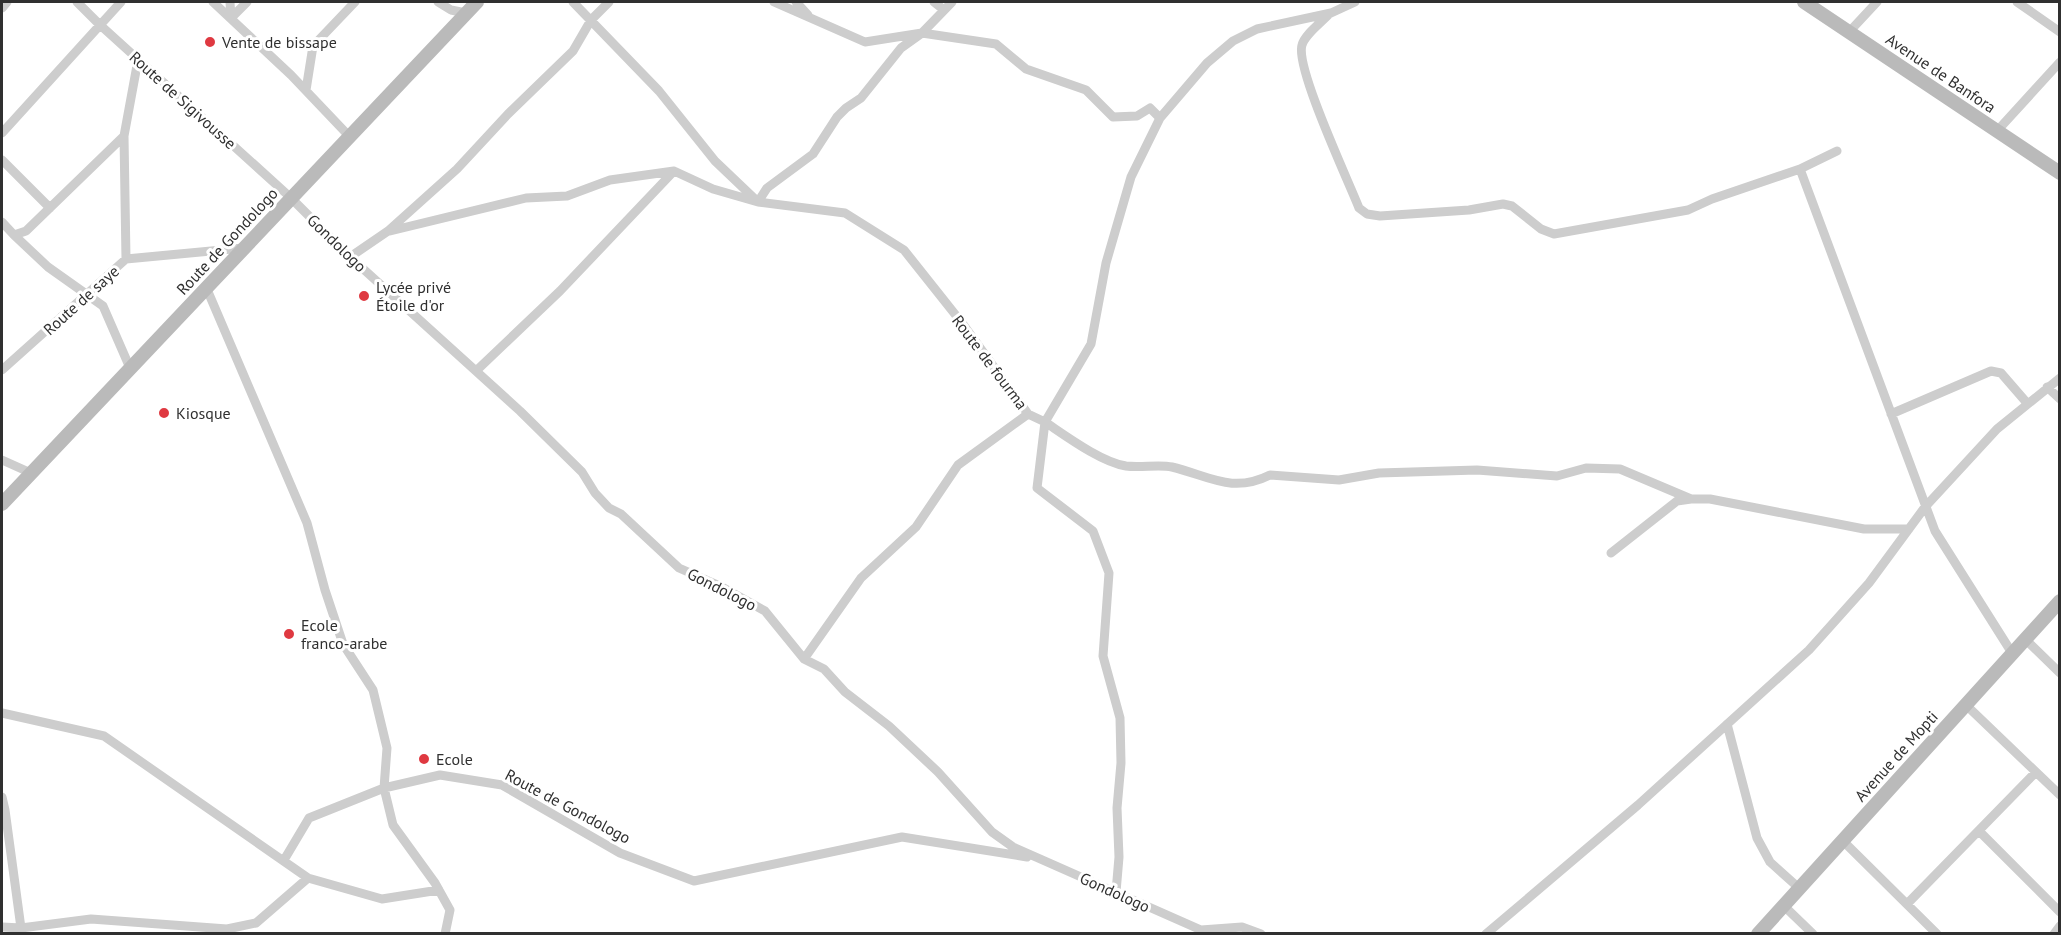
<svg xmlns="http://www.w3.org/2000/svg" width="2061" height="935" font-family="'PT Sans',sans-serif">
<rect width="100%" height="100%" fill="#fff"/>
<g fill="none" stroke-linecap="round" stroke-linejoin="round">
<path stroke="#cdcdcd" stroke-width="9" d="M77,2l22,22 191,173 60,60 170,154 62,61 13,21 14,15 12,6 58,54 41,18 45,25 39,48 20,10 21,23 44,34 49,46 54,60 21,15 25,11 163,72 41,-3 19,7
M213,2l78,73 58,61
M230,2l1,16
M438,2l13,8 15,3
M573,2l86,89 56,70 42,40
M774,2l91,40 57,-9 74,11 30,25 60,21 27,27 24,-1 13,-8 10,10
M796,2l12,13
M934,2l10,8
M1355,2l-24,11 -74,16 -24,12 -26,22 -47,55 -29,59 -25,86 -15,81 -46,78c21,14 56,40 81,44 15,2 33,-2 46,1 37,9 60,27 98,8l69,5 40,-7 98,-3 80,6 29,-8 34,1 71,30
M2017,2l43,30
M2,8l5,-6
M1329,14c-8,9 -24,20 -27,31 -7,22 46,135 57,163l8,6 13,2 89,-6 34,-6 9,2 29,23 13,5 134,-24 24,-11 88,-30 37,-18
M231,18l16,-16
M1850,31l27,-29
M306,90l7,-44 42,-44
M1997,131l63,-69
M2,133l119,-131
M124,136l2,123
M2,160l48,48
M1800,169l135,362 77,122
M758,202l9,-14 46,-34 24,-37 9,-9 15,-10 40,-50 21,-15 30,-31
M2,222l12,13 12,-4 98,-95 14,-76
M390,231l136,-33 41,-2 43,-16 64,-9
M14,235l34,32 55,39 27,62
M350,257l38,-26 69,-62 51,-55 65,-63 18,-31 18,-18
M206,287l101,236 18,67 18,54 30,46 14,58 -3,40 9,37 42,58 15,27 -5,24
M2,370l124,-111 117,-11
M476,371l84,-80 114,-120 39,18 45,13 87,11 59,37 58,73 66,91 17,8 -8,66 56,43 16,42 -6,83 17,62 1,45 -4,45 2,49 -3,35
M2047,387l13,12
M1891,414l100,-43 10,2 26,30
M2,460l29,13
M1611,553l66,-52 14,-2h19l154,30h45
M2025,639l35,34
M804,659l57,-81 55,-51 42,-62 70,-51
M1966,705l94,90
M2,713l102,23 204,142
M1727,724l30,114 13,24 29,26
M2,797l3,13 16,118
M1979,831l81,81
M1842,840l95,94
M284,860l25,-42 75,-30 56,-13 62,10 118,68 74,28 208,-44 125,20
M1907,904l129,-132
M1783,905l30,29
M2,927l19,1 70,-9 136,10 29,-6 52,-45 74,21 57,-9
M1486,934l152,-129 171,-155 60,-67 56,-76 72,-78 63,-51
M2054,934l6,-8"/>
<path stroke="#bababa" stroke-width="14" d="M1804,2l256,171
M2,504l475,-502
M1758,934l302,-333"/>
</g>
<g fill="#df3941" stroke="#fff" stroke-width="2">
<circle cx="210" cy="42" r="6"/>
<circle cx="364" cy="296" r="6"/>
<circle cx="164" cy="413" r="6"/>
<circle cx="289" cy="634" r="6"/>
<circle cx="424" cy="759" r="6"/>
</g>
<g text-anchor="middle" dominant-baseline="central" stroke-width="6" stroke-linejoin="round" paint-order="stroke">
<g font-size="16" fill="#303030" stroke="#fff" text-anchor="start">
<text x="222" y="42">Vente de bissape</text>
<text x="376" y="287">Lycée privé<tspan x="376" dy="18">Étoile d'or</tspan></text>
<text x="176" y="413">Kiosque</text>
<text x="301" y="625">Ecole<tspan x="301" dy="18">franco-arabe</tspan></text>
<text x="436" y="759">Ecole</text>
</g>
<g font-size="16" fill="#303030" stroke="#fff">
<text transform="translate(1941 73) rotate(34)">Avenue de Banfora</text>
<text transform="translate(183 100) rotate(42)">Route de Sigivousse</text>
<text transform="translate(227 241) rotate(-47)">Route de Gondologo</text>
<text transform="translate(337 243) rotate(44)">Gondologo</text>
<text transform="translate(81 300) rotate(-42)">Route de saye</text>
<text transform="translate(990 362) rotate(53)">Route de fourma</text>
<text transform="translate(722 589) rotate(27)">Gondologo</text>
<text transform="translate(1896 756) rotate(-48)">Avenue de Mopti</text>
<text transform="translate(568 806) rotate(28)">Route de Gondologo</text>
<text transform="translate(1115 892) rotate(24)">Gondologo</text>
</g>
</g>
<rect width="2061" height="935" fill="none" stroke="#303030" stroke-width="6"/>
</svg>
